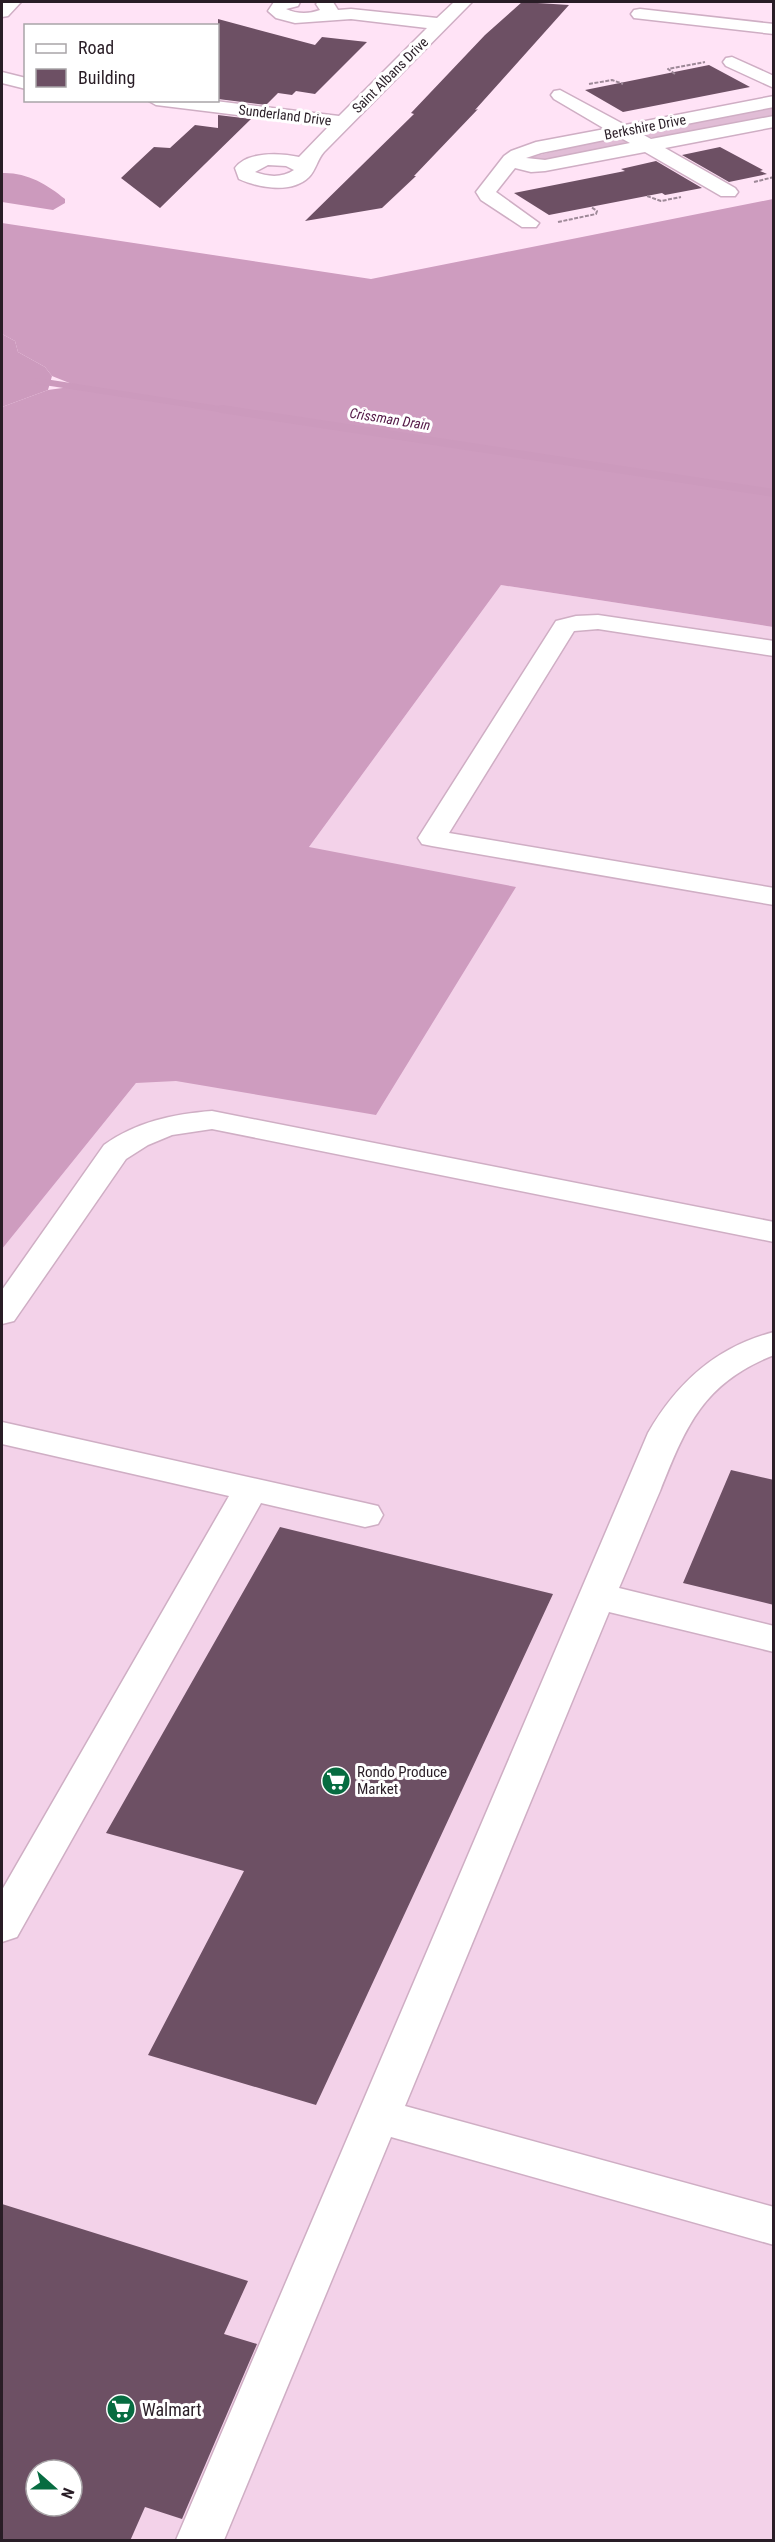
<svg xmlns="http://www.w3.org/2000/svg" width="775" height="2542" font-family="'Roboto Condensed',sans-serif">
<rect width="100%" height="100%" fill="#ffe3f6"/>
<path fill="#f3d2e9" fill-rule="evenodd" d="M501,585l272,42v1913h-771v-1291l134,-166zM36,2470h36v36h-36z"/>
<path fill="#e1bdd6" d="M773,106v10l-113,23 -15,-3 -1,-2 2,-3z
M610,138h9l9,5 -5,3 -71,15 -24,-1 -1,-2z"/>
<path fill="#ce9cbf" d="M773,199v428l-272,-42 -192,262 207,40 -140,228 -200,-34 -40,2 -134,166v-842l46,-17 29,-4 -25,-10 -7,-9 -27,-15 -3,-11 -13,-7v-111l369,56z"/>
<path fill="#cc9abd" d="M2,173c24,-1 45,11 63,26v4l-12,7 -51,-8z
M2,334l13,7 3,11 27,15 7,9 -4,14 -46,17z"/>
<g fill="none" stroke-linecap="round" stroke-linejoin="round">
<path stroke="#cc9abd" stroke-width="6" d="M38,381l194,30"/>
<path stroke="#cc9abd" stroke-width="8" d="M222,409l552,84"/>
</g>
<path fill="#6d5064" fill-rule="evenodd" d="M522,2l47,3 -94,105 3,-1 -64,67h2l-34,32 -77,13 109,-107 -3,-1 74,-78z
M218,19l97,26 7,-8 45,5 -52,52 -19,-3 -4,4 -14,-2 -12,12 -48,-6z
M709,65l41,22 -127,25 -38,-22z
M218,115l33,4 -91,89 -39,-30 33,-31 16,1 25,-23 23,3z
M720,147l43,23 -3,1 7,3 -38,8 -47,-27z
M656,161l46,27 -37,7 -3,-2 -113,22 -35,-22 111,-22 -4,-2z
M731,1470l43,10v125l-91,-22z
M280,1527l273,67 -237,511 -168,-50 96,-184 -138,-38z
M2,2204l246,77 -24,53 33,10 -75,175 -37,-12 -15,34h-128zM36,2470h36v36h-36z"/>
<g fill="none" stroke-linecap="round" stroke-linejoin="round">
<g stroke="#cfaec4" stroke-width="3">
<path id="minor" d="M3,2h18l-13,14 -6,1z
M274,2h26l-2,4 -12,3c11,5 23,5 34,1l-4,-6 2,-2h15l5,8 13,-1 86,9 17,-16h18l-148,150c-7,8 -8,18 -15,25 -17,17 -50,11 -70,2l-4,-11c12,-17 46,-15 64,-11l30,-31 -173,-21 -9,-5h60l132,16 88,-88 -76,-9 -56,4 -19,-5 -8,-7zM268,165l18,1 8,4c-12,8 -26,7 -39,2z
M640,9l134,15v10l-140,-16 -3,-4 3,-4z
M732,57l42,19v12l-48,-22 -3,-4 3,-4z
M2,72l24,6v11l-24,-6z
M560,90l65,35 149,-29v11l-134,26 11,6 123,-23v11l-109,21 70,40 3,4 -3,4h-14l-76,-44 -100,19 -14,1 -16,-4 -19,24 43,31 -3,4h-14l-41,-27 -5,-8 28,-36 7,-5 25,-9 69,-13 -51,-30 -3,-4 3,-4zM619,137l11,6 -85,17 -19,-2 15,-5z
M598,615l176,26v15l-176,-27 -24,2 -125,202 325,55v17l-342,-59 -10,-2 -4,-6 138,-217 20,-5z
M212,1111l562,111v20l-562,-113 -40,6 -24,10 -22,14 -112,162 -12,3v-34l102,-145c32,-23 69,-31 108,-34z
M774,1332v23c-71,28 -88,71 -114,136 -14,32 -27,65 -41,97l155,38v26l-165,-40 -204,494 369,101v38l-383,-108 -167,403h-48l472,-1107c29,-50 68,-86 126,-101z
M2,1422l363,81 13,3 5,9 -5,9 -13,3 -104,-24 -244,434 -15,5v-52l227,-394 -227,-52z"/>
</g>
<path stroke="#9e8998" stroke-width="2" stroke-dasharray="4 1.5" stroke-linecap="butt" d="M675,74l-7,-5 37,-7
M589,84l23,-4 11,4
M754,182l20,-5
M647,196l14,5 20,-4
M558,222l38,-8 1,-3 -6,-4"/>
<use href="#minor" fill="#fff" fill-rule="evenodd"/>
</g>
<defs>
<g id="supermarket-disc" transform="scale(1.5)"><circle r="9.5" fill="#076c41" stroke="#fff"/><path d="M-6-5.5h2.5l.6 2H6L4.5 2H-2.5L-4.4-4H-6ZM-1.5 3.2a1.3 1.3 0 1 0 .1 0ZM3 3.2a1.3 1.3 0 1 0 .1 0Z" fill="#fff"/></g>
</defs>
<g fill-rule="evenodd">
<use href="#supermarket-disc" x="336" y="1781"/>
<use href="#supermarket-disc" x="121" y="2409"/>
</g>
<g text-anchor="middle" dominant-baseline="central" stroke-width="6" stroke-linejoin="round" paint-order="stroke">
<g font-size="14" fill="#291d26" stroke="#fff">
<text transform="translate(390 75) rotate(-45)">Saint Albans Drive</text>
<text transform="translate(285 115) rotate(7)">Sunderland Drive</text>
<text transform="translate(645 127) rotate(-11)">Berkshire Drive</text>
</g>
<g font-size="14" font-style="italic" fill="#541947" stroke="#fff">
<text transform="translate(390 419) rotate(9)">Crissman Drain</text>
</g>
<g font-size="15" fill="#291d26" stroke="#fff" text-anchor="start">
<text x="357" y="1772">Rondo Produce<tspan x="357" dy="17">Market</tspan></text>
</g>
<g font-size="18" fill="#291d26" stroke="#fff" text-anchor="start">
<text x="142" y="2409">Walmart</text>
</g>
</g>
<rect width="775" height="2542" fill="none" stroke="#291d26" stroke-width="6"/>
<rect x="24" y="24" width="195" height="78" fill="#ffffff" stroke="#a9a5a8" stroke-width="1.5"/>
<rect x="36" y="44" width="30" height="9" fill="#ffffff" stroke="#a9a5a8" stroke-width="1.5"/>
<text x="78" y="54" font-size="18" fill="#291d26">Road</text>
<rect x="36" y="69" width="30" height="18" fill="#6d5064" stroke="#a9a5a8" stroke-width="1.5"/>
<text x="78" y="84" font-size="18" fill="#291d26">Building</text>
<g transform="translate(54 2488) rotate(111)"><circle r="28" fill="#ffffff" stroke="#a9a5a8" stroke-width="1.5"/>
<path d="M0-4.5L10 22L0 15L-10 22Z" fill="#076c41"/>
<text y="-9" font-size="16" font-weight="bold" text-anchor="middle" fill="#291d26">N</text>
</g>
</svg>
